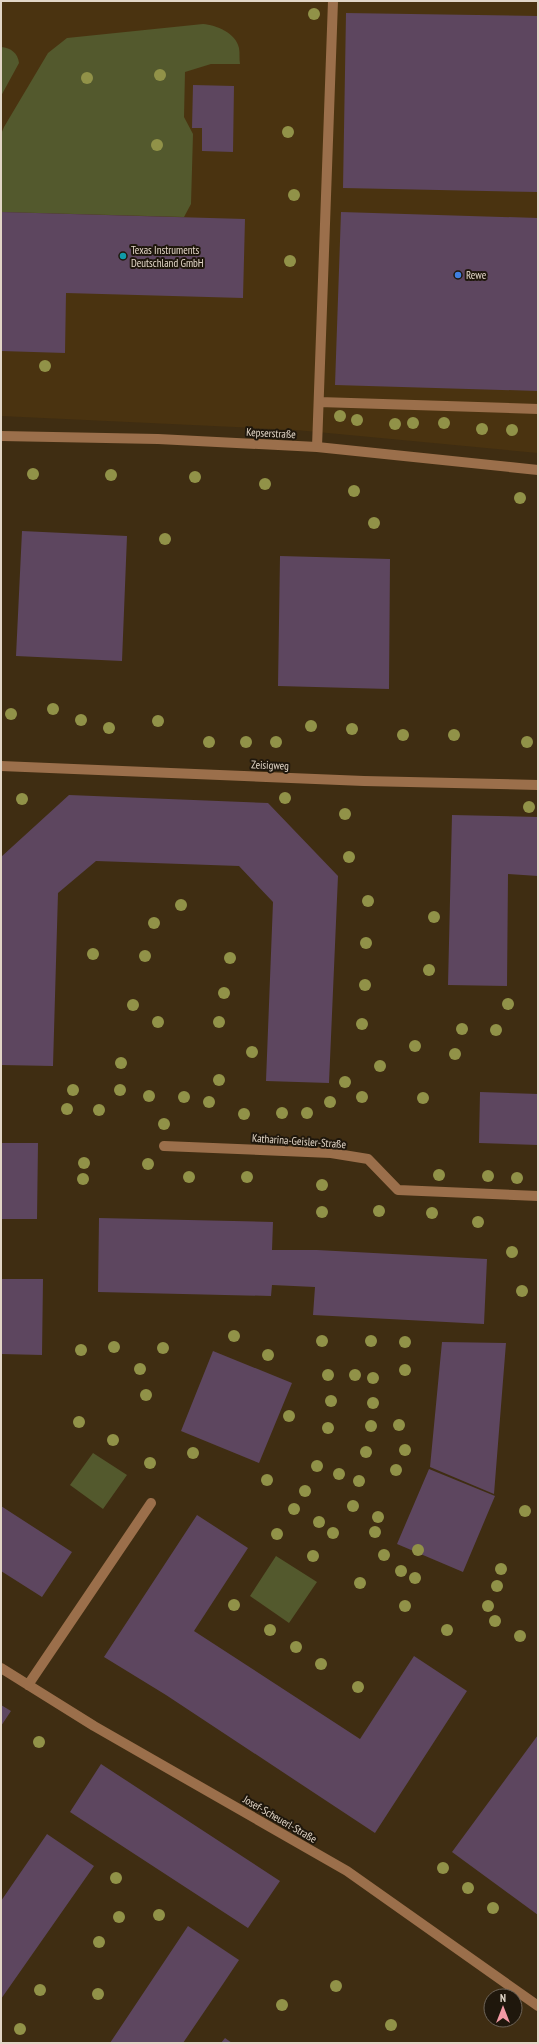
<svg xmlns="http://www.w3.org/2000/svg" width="539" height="2044" font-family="'PT Sans Narrow',sans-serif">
<rect width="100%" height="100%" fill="#3f2d12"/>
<path fill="#4a3310" d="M1,1h537v452l-242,-23 -295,-14z"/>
<path fill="#53592d" d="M203,24c13,1 33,9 36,24 1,5 0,11 1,16h-29l-26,8 -1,45 9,17 -2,70 -7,13 -183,-5v-78l3,-7 44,-74 19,-15z
M1,47c10,1 17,6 18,16l-18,33z
M93,1453l34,22 -24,34 -33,-24z
M276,1556l41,26 -28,41 -39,-27z"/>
<path fill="#5d465f" d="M346,13l192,3v176l-195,-4z
M193,85l41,1 -1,66 -31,-1v-23h-10z
M1,212l244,7 -2,79 -177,-5 -1,60 -64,-2z
M341,212l197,6v173l-203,-6z
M22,531l105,5 -5,125 -106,-5z
M280,556l110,3 -1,130 -111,-3z
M69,795l199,8 70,73 -9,207 -63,-2 7,-179 -34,-36 -143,-5 -38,32 -5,173 -52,-1v-208z
M452,815l86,2v59l-30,-2 -1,112 -59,-1z
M480,1092l58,2v51l-59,-2z
M1,1143h37l-1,76h-36z
M99,1218l174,4 -1,28h45l170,9 -3,65 -171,-9 2,-28 -43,-2 -1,11 -173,-4z
M1,1279h42l-1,76 -41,-1z
M442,1342l64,1 -12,151 -64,-27z
M213,1351l79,32 -33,80 -78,-32z
M429,1469l66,27 -32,76 -66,-28z
M1,1506l71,46 -30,45 -41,-26z
M197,1515l51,33 -54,83 166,108 54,-83 53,35 -92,142 -209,-138 -62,-38z
M1,1705l10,6 -10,15z
M538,1735v180l-86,-63z
M101,1764l179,117 -32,47 -178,-116z
M47,1834l47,32 -93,133v-98z
M188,1926l51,34 -16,24 -40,59h-73z
M225,2038l7,5h-11z"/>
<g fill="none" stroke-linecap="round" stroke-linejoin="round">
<path stroke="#9b6f4b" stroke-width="10" d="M319,402l219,7
M1,436l157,3 159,8 221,23
M317,447l16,-446
M1,766l363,15 174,4
M164,1146l167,7 37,6 30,31 140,6
M1,1668l93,58 253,145 191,135
M28,1685l123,-182"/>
</g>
<g fill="#919248">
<circle cx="314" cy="14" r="6"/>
<circle cx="160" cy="75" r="6"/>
<circle cx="87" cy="78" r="6"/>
<circle cx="288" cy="132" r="6"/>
<circle cx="157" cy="145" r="6"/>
<circle cx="294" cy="195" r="6"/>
<circle cx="290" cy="261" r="6"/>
<circle cx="45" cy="366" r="6"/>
<circle cx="340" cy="416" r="6"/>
<circle cx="357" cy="420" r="6"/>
<circle cx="413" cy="423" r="6"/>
<circle cx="444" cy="423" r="6"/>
<circle cx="395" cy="424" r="6"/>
<circle cx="482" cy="429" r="6"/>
<circle cx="512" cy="430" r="6"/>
<circle cx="33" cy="474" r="6"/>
<circle cx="111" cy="475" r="6"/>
<circle cx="195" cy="477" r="6"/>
<circle cx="265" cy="484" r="6"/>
<circle cx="354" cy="491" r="6"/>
<circle cx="520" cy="498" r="6"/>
<circle cx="374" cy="523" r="6"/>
<circle cx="165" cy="539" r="6"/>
<circle cx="53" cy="709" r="6"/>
<circle cx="11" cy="714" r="6"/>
<circle cx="81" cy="720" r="6"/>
<circle cx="158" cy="721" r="6"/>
<circle cx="311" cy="726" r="6"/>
<circle cx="109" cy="728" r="6"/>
<circle cx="352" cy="729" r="6"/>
<circle cx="403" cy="735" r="6"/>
<circle cx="454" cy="735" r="6"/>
<circle cx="209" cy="742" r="6"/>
<circle cx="246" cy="742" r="6"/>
<circle cx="276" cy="742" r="6"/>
<circle cx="527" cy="742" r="6"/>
<circle cx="285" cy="798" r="6"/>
<circle cx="22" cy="799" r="6"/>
<circle cx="529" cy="807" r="6"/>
<circle cx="345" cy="814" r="6"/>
<circle cx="349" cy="857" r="6"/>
<circle cx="368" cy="901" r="6"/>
<circle cx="181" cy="905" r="6"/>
<circle cx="434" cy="917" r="6"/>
<circle cx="154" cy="923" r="6"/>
<circle cx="366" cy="943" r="6"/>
<circle cx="93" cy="954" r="6"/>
<circle cx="145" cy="956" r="6"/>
<circle cx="230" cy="958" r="6"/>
<circle cx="429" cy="970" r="6"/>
<circle cx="365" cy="985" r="6"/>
<circle cx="224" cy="993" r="6"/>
<circle cx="508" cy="1004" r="6"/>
<circle cx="133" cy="1005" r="6"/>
<circle cx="158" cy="1022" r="6"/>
<circle cx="219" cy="1022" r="6"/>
<circle cx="362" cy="1024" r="6"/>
<circle cx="462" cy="1029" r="6"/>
<circle cx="496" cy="1030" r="6"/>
<circle cx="415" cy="1046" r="6"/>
<circle cx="252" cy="1052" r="6"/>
<circle cx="455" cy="1054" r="6"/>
<circle cx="121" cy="1063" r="6"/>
<circle cx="380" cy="1066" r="6"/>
<circle cx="219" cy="1080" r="6"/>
<circle cx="345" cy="1082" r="6"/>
<circle cx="73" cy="1090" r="6"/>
<circle cx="120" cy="1090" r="6"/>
<circle cx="149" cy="1096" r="6"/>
<circle cx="184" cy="1097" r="6"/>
<circle cx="362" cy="1097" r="6"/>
<circle cx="423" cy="1098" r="6"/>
<circle cx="209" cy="1102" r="6"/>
<circle cx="330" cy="1102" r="6"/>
<circle cx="67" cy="1109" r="6"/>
<circle cx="99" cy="1110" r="6"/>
<circle cx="282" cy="1113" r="6"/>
<circle cx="307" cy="1113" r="6"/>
<circle cx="244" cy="1114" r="6"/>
<circle cx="164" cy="1124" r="6"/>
<circle cx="84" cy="1163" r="6"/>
<circle cx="148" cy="1164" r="6"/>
<circle cx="439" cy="1175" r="6"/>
<circle cx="488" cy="1176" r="6"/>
<circle cx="189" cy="1177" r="6"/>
<circle cx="247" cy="1177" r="6"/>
<circle cx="517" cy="1178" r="6"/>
<circle cx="83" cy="1179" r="6"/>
<circle cx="322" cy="1185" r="6"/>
<circle cx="379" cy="1211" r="6"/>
<circle cx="322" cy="1212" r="6"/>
<circle cx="432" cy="1213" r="6"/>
<circle cx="478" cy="1222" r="6"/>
<circle cx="512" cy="1252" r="6"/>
<circle cx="522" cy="1291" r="6"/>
<circle cx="234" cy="1336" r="6"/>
<circle cx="322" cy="1341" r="6"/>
<circle cx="371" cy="1341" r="6"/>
<circle cx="405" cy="1342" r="6"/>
<circle cx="114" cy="1347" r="6"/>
<circle cx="163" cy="1348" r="6"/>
<circle cx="81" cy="1350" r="6"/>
<circle cx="268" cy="1355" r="6"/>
<circle cx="140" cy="1369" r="6"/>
<circle cx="405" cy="1370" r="6"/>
<circle cx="328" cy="1375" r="6"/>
<circle cx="355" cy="1375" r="6"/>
<circle cx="373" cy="1378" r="6"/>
<circle cx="146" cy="1395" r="6"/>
<circle cx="331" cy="1401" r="6"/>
<circle cx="373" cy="1403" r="6"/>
<circle cx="289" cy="1416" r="6"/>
<circle cx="79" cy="1422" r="6"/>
<circle cx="399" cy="1425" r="6"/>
<circle cx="371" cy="1426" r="6"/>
<circle cx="328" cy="1428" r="6"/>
<circle cx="113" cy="1440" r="6"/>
<circle cx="405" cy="1450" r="6"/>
<circle cx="366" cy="1452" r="6"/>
<circle cx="193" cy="1453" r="6"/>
<circle cx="150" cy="1463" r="6"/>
<circle cx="317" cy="1466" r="6"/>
<circle cx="396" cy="1470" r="6"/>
<circle cx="339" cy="1474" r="6"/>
<circle cx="267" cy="1480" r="6"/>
<circle cx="359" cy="1481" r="6"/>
<circle cx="305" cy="1491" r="6"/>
<circle cx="353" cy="1506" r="6"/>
<circle cx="294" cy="1509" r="6"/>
<circle cx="525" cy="1511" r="6"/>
<circle cx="378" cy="1517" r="6"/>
<circle cx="319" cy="1522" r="6"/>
<circle cx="375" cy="1532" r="6"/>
<circle cx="333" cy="1533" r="6"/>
<circle cx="277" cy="1534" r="6"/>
<circle cx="418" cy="1550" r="6"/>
<circle cx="384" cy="1555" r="6"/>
<circle cx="313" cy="1556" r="6"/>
<circle cx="501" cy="1569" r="6"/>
<circle cx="401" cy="1571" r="6"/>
<circle cx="415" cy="1578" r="6"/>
<circle cx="360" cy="1583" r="6"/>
<circle cx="497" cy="1586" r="6"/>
<circle cx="234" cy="1605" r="6"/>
<circle cx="405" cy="1606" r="6"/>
<circle cx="488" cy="1606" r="6"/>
<circle cx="495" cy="1621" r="6"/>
<circle cx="270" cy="1630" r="6"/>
<circle cx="447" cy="1630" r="6"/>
<circle cx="520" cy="1636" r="6"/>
<circle cx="296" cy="1647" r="6"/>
<circle cx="321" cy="1664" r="6"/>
<circle cx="358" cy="1687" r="6"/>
<circle cx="39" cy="1742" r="6"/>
<circle cx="443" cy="1868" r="6"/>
<circle cx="116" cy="1878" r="6"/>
<circle cx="468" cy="1888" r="6"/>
<circle cx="493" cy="1908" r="6"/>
<circle cx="159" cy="1915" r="6"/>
<circle cx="119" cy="1917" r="6"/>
<circle cx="99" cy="1942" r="6"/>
<circle cx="336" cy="1986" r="6"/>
<circle cx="40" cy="1990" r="6"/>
<circle cx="98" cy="1994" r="6"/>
<circle cx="282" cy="2005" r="6"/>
<circle cx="391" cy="2025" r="6"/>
<circle cx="20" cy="2029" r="6"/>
</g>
<circle fill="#0f9aa8" stroke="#1f170c" stroke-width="1.5" cx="123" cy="256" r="4"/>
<circle fill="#3f7fe0" stroke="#1f170c" stroke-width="1.5" cx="458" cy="275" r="4"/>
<g text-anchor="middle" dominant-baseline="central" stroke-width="4" stroke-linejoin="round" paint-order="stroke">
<g font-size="11" fill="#e2d6c7" stroke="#1f170c" text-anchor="start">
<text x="131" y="250">Texas Instruments<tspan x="131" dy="13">Deutschland GmbH</tspan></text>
<text x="466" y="275">Rewe</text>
</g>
<g font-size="11" fill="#e2d6c7" stroke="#1f170c">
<text transform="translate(271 433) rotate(3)">Kepserstraße</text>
<text transform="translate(270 765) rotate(2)">Zeisigweg</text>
<text transform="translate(299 1141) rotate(4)">Katharina-Geisler-Straße</text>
<text transform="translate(280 1819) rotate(30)">Josef-Scheuerl-Straße</text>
</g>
</g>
<rect width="539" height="2044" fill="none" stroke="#e2d6c7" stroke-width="4"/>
<g transform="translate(503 2008)"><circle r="19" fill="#1f170c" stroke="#6d6357"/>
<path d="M0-3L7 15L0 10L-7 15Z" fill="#f49aa5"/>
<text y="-6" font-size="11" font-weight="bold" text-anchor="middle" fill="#e2d6c7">N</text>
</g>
</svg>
